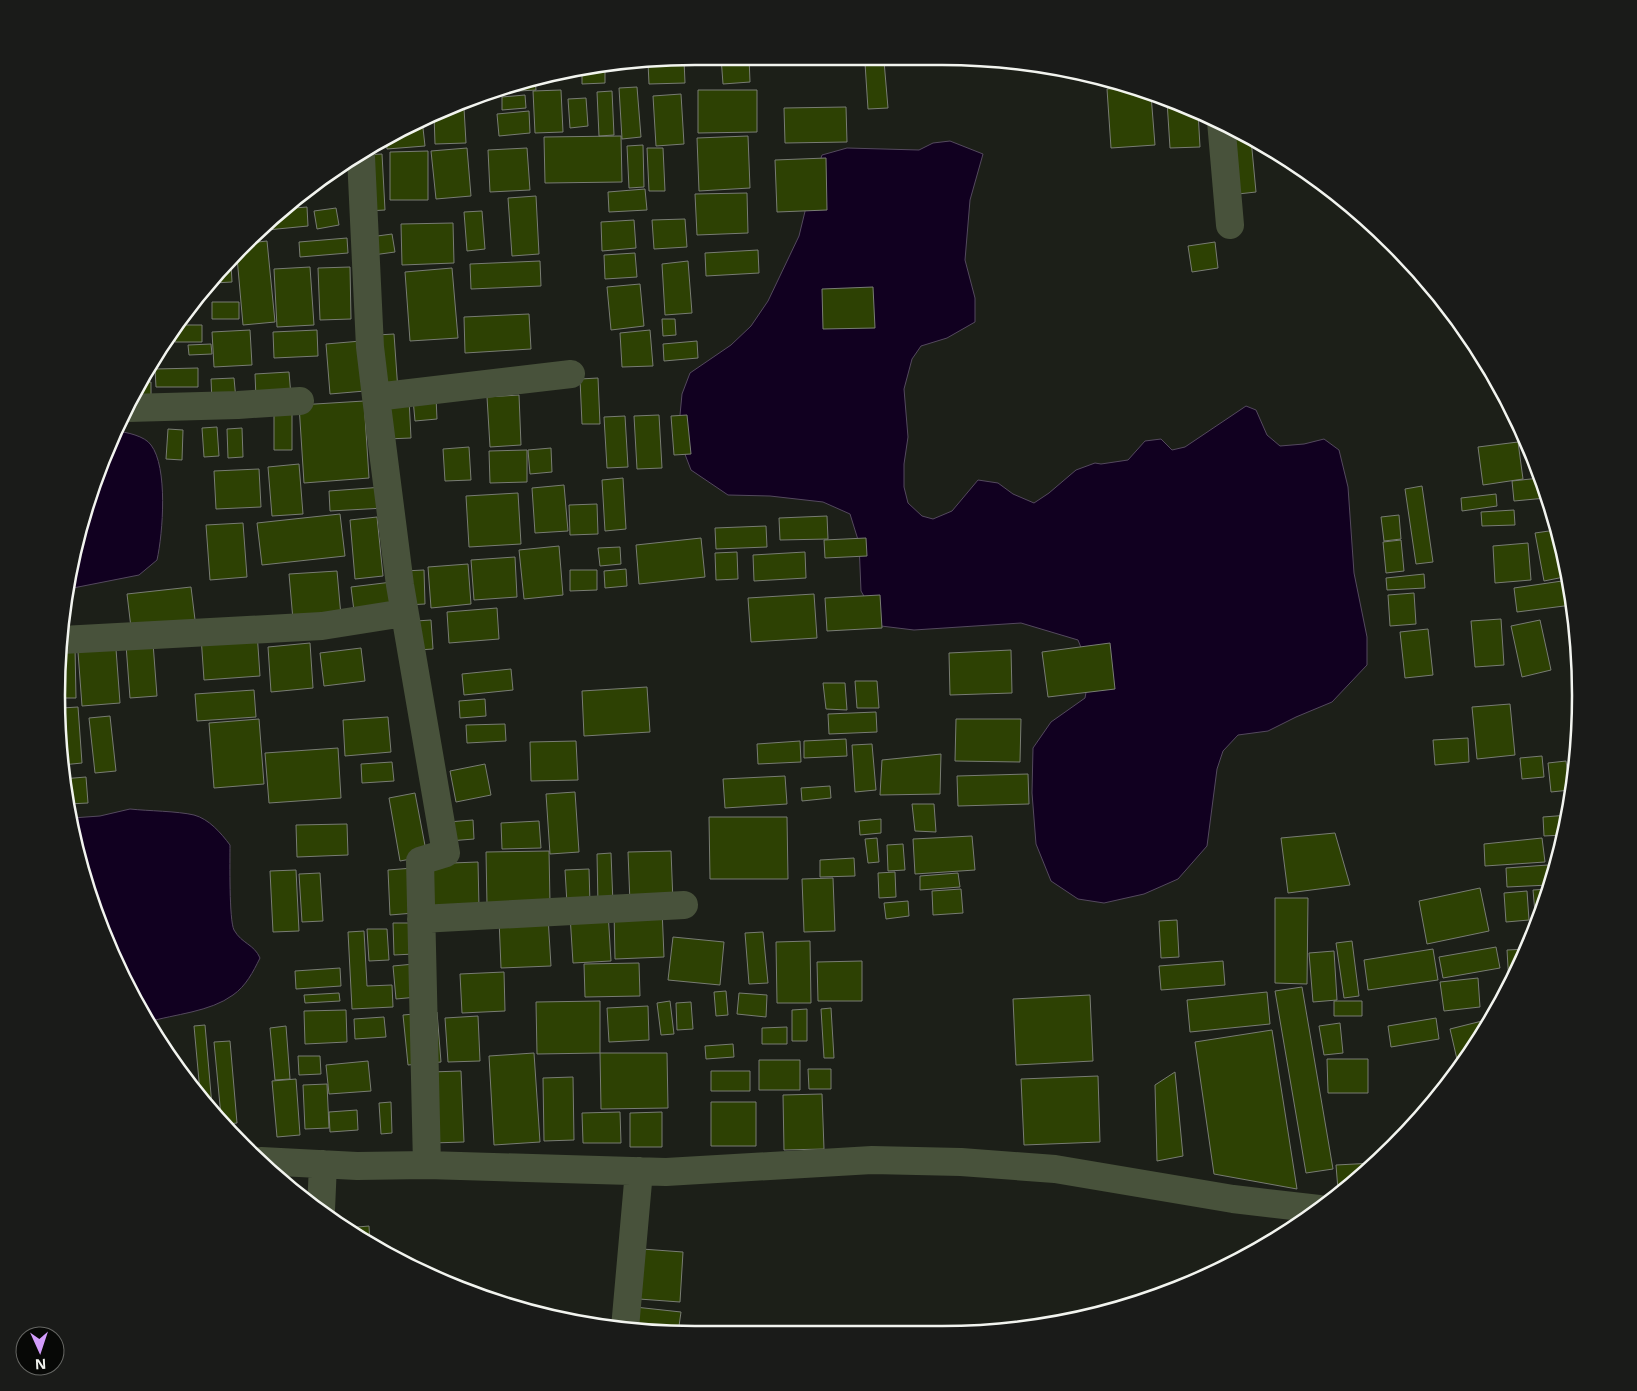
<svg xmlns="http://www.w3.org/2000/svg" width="1637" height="1391" font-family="'Open Sans',sans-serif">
<rect width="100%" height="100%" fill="#1c1f18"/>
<path fill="#110020" stroke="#54495e" d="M950,141l33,13 -13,46 -5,60 10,38v24l-28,16 -26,8 -9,13 -8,30 4,48 -4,27v23l4,16 14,13 11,3 19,-8 26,-31 20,3 15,11 21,9 15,-10 27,-23 19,-7 6,1 27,-4 17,-19 16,-2 11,11 13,-3 61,-41 10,4 11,25 13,11 24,-2 20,-5 15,11 9,37 6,86 13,64v28l-35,37 -36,15 -28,14 -30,4 -15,16 -6,18 -10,77 -29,33 -34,15 -40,9 -26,-4 -27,-18 -15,-37 -4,-51 1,-45 18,-26 34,-24 5,-28 -12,-30 -57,-17 -107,7 -33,-4 -20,-35 -2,-48 -9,-29 -27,-12 -53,-6 -42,-1 -37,-25 -13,-34 4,-42 8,-21 41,-28 20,-19 17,-25 31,-65 10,-41 13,-40 25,-7 72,2 14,-7z
M116,431c10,1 29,5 35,14 17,22 12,88 6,115l-18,15 -71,14 37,-138z
M130,809c18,2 47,2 64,6 15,4 27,18 36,30 0,16 -1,75 4,85 8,14 20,14 26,28 -7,14 -14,28 -27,37 -23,17 -58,19 -85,27l-43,-82 -33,-122 28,-2z"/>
<path fill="#2d4103" stroke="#787c73" d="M721,57h28l1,25 -27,2z
M666,60h18l1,23 -36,1 -1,-21z
M884,61l4,47 -20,1 -3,-46z
M605,68v15l-23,1v-13z
M535,77l1,13 -34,2v-3z
M637,87l4,50 -19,2 -3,-51z
M1131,87l20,8 4,50 -44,3 -4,-59z
M561,90l2,42 -28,1 -2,-42z
M698,90h59v42l-59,1z
M612,91l2,44 -15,1 -2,-44z
M681,94l3,50 -28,2 -3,-50z
M525,95l1,13 -24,2v-13z
M586,98l2,28 -18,2 -2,-29z
M1167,101l31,11 2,35 -30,1z
M846,107l1,35 -62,1 -1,-35z
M464,108l2,35 -31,1 -1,-30 14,-5z
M529,111l1,22 -31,3 -2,-22z
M422,119l3,27 -38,3 -1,-9 27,-18z
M621,136l1,46 -77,1 -1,-46z
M748,136l2,52 -51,3 -2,-53z
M1248,137l3,2 5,53 -27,3 -5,-56z
M643,145l1,42 -15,1 -2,-42z
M467,148l4,48 -35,3 -5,-48z
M527,148l3,42 -40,2 -2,-42z
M647,148h16l2,43h-16z
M428,151v49h-38v-48z
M382,154l3,56 -18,1 -3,-56z
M826,158l1,52 -50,2 -2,-52z
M645,189l2,21 -38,2 -1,-20z
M747,193l1,40 -51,2 -2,-41z
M536,196l3,58 -27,2 -4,-58z
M307,207l1,19 -41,4 -1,-6 8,-9 8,-6z
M336,208l3,17 -22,4 -3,-18z
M482,211l3,38 -18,2 -3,-39z
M685,219l2,28 -33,2 -2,-29z
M634,220l2,28 -34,3 -1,-29z
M453,223l1,40 -52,2 -1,-41z
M392,234l3,18 -22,3 -3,-18z
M347,238l1,15 -48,4 -1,-15z
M267,241l8,81 -32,3 -6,-68 12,-14z
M1215,242l3,26 -26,4 -4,-26z
M758,250l1,23 -53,3 -1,-23z
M635,253l2,24 -32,2 -1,-24z
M540,261l1,25 -70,3 -1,-25z
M688,261l4,52 -27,2 -3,-51z
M231,264l1,18 -18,1z
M310,267l4,58 -37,2 -3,-58z
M350,267l1,52 -31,1 -2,-52z
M452,268l6,70 -48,3 -5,-69z
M640,284l4,42 -33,4 -4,-43z
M873,287l2,41 -52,1 -1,-40z
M212,302h27v17h-27z
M529,314l2,35 -66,4 -1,-36z
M662,319h13l1,16 -13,1z
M177,325h25v17h-27v-14z
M250,330l2,35 -38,2 -2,-35z
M317,330l1,26 -44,2 -1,-26z
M650,330l3,36 -31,1 -2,-34z
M394,334l4,57 -18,1 -3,-57z
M361,341l4,50 -35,3 -4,-50z
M697,341l1,17 -34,3 -1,-17z
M211,344l1,10 -23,1 -1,-10z
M198,368v19h-42l-1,-18z
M289,372l2,24 -35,2 -1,-24z
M234,378l2,22 -24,2 -1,-23z
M598,378l2,46h-18l-2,-45z
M142,382h9v19l-15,-1v-7z
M519,395l2,50 -31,2 -3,-50z
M436,397l1,22 -22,2 -2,-22z
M409,399l2,39 -25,1 -1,-39z
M364,401l5,77 -65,5 -5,-78z
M274,411h18v39h-18z
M659,415l3,53 -25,1 -3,-53z
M687,415l4,39 -17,1 -3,-39z
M625,416l3,51 -21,1 -3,-51z
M217,427l2,29 -15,1 -2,-29z
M242,428l1,29 -15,1 -1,-29z
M168,429l15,1 -1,30 -16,-1z
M1518,442l5,37 -40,6 -5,-38z
M469,447l2,33 -26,1 -2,-32z
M551,448l1,24 -22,2 -2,-24z
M527,450v32l-37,1 -1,-32z
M299,464l4,50 -31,2 -4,-49z
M259,469l2,38 -45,2 -2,-38z
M623,478l3,51 -21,2 -3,-51z
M1540,478l6,20 -32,3 -2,-20z
M564,485l4,46 -33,2 -3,-45z
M1422,486l11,76 -17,2 -11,-75z
M383,487l2,21 -55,3 -1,-20z
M518,493l3,51 -52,3 -3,-51z
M1496,494l1,12 -35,5 -1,-13z
M597,504l1,30 -28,1 -1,-30z
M1514,510l1,15 -33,1 -1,-14z
M340,514l5,42 -83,9 -5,-42z
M1399,515l2,24 -17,2 -3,-24z
M827,516l1,23 -48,1 -1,-22z
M377,517l6,59 -28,3 -5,-59z
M243,523l4,54 -37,3 -4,-55z
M766,526l1,21 -51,2 -1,-21z
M1556,530l13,46 -25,5 -9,-48z
M701,538l4,39 -66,7 -3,-39z
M866,538l1,18 -42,2 -1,-18z
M1401,540l3,31 -18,2 -3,-31z
M1528,543l3,37 -36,3 -2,-37z
M559,546l4,49 -39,4 -5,-49z
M620,547l1,17 -21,2 -2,-18z
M737,552l1,27 -22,1 -1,-27z
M805,552l1,26 -52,3 -1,-26z
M515,557l2,40 -43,3 -3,-40z
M468,564l3,40 -40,4 -3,-41z
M626,569l1,17 -22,2 -1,-17z
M424,570l1,34 -19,1 -2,-34z
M570,570h27v20l-27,1z
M337,571l4,45 -48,4 -4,-46z
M1424,574l1,14 -38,2 -1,-12z
M1569,580l3,25 -55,7 -3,-24z
M392,582l4,32 -41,5 -4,-32z
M191,587l5,41 -64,8 -5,-42z
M1414,593l2,31 -26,2 -2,-31z
M814,594l3,44 -66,4 -3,-44z
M880,595l2,33 -55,3 -2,-33z
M497,608l2,31 -50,4 -2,-31z
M1501,619l3,46 -29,2 -4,-46z
M431,620l2,29 -15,1 -2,-29z
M1540,620l11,50 -29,7 -11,-51z
M1428,629l5,46 -28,3 -5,-46z
M257,632l3,44 -56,4 -3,-44z
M153,643l4,53 -27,2 -4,-53z
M310,643l3,45 -42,4 -3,-45z
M1110,643l5,46 -67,8 -6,-45z
M62,647h13l1,51h-14z
M361,648l4,33 -41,5 -4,-33z
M116,649l4,54 -38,3 -4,-54z
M1011,650l1,43 -62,2 -1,-42z
M511,669l2,21 -49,5 -2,-21z
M855,681h22l2,27h-22z
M823,683h22l2,27 -21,-1z
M647,687l3,45 -66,4 -2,-45z
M254,690l2,27 -59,4 -2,-27z
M485,699l1,17 -26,2 -1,-17z
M1510,704l5,51 -38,4 -5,-52z
M78,707l4,56 -20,2v-57z
M876,712l1,20 -48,2 -1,-20z
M110,716l6,55 -21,2 -6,-55z
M388,717l3,35 -46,4 -2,-36z
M259,719l5,65 -50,4 -5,-65z
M956,719h65l-1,43 -65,-1z
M505,724l1,17 -39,2 -1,-18z
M1468,738l1,24 -34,3 -2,-25z
M846,739l1,17 -43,2v-17z
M576,741l2,39 -47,1 -1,-39z
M800,741l1,21 -43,2 -1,-20z
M872,744l4,46 -21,2 -3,-47z
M338,748l3,50 -72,5 -4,-50z
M941,754l-1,40 -60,1 2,-35z
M1542,756l2,21 -22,2 -2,-21z
M1566,761l4,29 -19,2 -3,-29z
M392,762l2,19 -32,2 -1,-19z
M485,764l6,31 -35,7 -6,-31z
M1028,774l1,30 -71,2 -1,-30z
M785,776l2,28 -62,4 -2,-29z
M86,777l2,26 -20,1 -6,-25z
M830,786l1,12 -29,3 -1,-13z
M575,792l4,60 -29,2 -4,-60z
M415,793l12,63 -27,5 -11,-63z
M912,804h22l2,28 -21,-1z
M1569,815l-5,20 -20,1 -1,-19z
M709,817h78l1,62h-78z
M881,819v14l-21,2 -1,-14z
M473,820l1,19 -25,2 -1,-19z
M539,821l2,27 -39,1 -1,-26z
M347,824l1,31 -51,2 -1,-32z
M1335,833l15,52 -62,8 -7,-55z
M972,836l3,34 -60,4 -2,-35z
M877,838l2,24 -11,1 -3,-24z
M1542,838l3,24 -60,4 -1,-22z
M903,844l2,26 -17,1 -1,-26z
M549,851l1,52 -63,2 -1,-53z
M671,851l2,51 -43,1 -2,-51z
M611,853l2,51 -15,1 -1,-51z
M854,858l1,18 -35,1v-17z
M478,862l1,46 -53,2 -1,-46z
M1548,865l1,20 -42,2 -1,-19z
M413,868l1,45 -24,2 -2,-45z
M589,869l1,35h-23l-2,-34z
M296,870l3,61 -26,1 -3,-61z
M895,872l1,25 -17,1 -1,-25z
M320,873l3,48 -21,1 -3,-48z
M958,873l2,14 -40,3v-14z
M833,878l2,53 -31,1 -2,-53z
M1480,888l9,43 -62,13 -8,-43z
M961,889l2,24 -30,2 -1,-24z
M1548,889l-11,35h-1l-3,-34z
M1527,891l2,29 -23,2 -2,-29z
M1275,898h33l-1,86 -32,-1z
M908,901l1,15 -23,3 -2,-16z
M662,909l2,48 -49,2 -1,-48z
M608,912l3,49 -38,2 -3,-48z
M548,917l3,49 -50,2 -2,-49z
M1177,920l2,37 -18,1 -2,-37z
M393,923h19l2,31 -20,1z
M367,929h20l2,31 -20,1z
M364,931l3,55 25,-1 1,22 -41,2 -4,-77z
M763,932l5,51 -19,1 -4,-51z
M673,937l51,5 -4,43 -52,-5z
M810,941l1,62h-34l-1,-61z
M1352,941l7,55 -15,2 -8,-55z
M1496,947l4,21 -57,10 -4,-21z
M1433,949l5,31 -70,10 -4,-30z
M1528,949l-19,35 -2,-34z
M1334,951l3,49 -24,2 -4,-49z
M862,961v40h-44l-1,-39z
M1223,961l2,24 -64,5 -2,-24z
M639,963l1,33 -55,1 -1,-33z
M414,964l3,33 -21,2 -3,-33z
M340,968l1,18 -45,3 -1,-18z
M504,972l1,39 -43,2 -2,-39z
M1478,978l2,29 -36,4 -4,-29z
M1302,987l31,182 -27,4 -31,-182z
M726,991l2,24 -12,1 -2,-24z
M1267,992l3,32 -80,8 -3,-32z
M339,993l1,8 -35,2 -1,-8z
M739,993l28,2 -1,22 -29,-3z
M1090,995l3,66 -77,4 -3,-66z
M600,1001v52l-63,1 -1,-52z
M670,1001l4,33 -13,1 -4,-32z
M1334,1001h28v15h-28z
M691,1002l2,27 -16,1 -1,-27z
M648,1006l1,34 -40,2 -2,-34z
M831,1008l3,50h-10l-3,-49z
M807,1009v32h-15v-31z
M346,1010l1,32 -42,2 -1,-33z
M437,1012l4,50 -33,3 -5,-50z
M478,1016l2,45 -32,1 -3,-44z
M384,1017l2,20 -31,2 -1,-20z
M1436,1018l3,21 -48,8 -3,-21z
M1490,1019l-17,32 -14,17 -9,-39z
M1340,1023l3,30 -19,2 -5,-29z
M205,1025l7,81 -12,-14 -6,-66z
M286,1026l4,53 -15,1 -5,-52z
M787,1027v17h-25v-16z
M1272,1030l25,159 -83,-15 -19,-132z
M230,1041l7,82 -9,1 -7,-8 -7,-74z
M733,1044l1,13 -28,2 -1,-13z
M534,1053l6,89 -46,3 -5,-89z
M600,1053h67l1,55 -67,1z
M298,1056h22l1,18 -22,1z
M1327,1059h41v34h-40z
M759,1060h41v30h-41z
M368,1061l3,30 -42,3 -3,-29z
M808,1069h23v20h-22z
M461,1071l3,71 -32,1 -2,-71z
M711,1071h39v20h-39z
M1175,1072l8,84 -26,5 -2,-76z
M1098,1076l2,66 -76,3 -3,-66z
M573,1077l1,63 -30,1 -1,-63z
M296,1079l4,56 -23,2 -5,-56z
M327,1084l2,44 -24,1 -2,-44z
M822,1094l2,55 -40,1 -1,-55z
M391,1102l1,31 -11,1 -2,-31z
M711,1102h45v44h-45z
M357,1110l1,20 -28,2 -1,-20z
M620,1112l1,31h-38l-1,-30z
M662,1112v35h-32v-34z
M1374,1163l-32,27h-4l-2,-25z
M369,1226l1,19 -24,-17z
M642,1249l41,3 -3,50 -41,-3z
M635,1307l46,5 -3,21h-25l-20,-4z"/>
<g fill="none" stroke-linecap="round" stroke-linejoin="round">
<path stroke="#48523b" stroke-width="28" d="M1221,121l9,104
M361,157l9,190 6,50 24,188 46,268 -26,8 7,304
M376,397l195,-23
M128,408l110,-3 62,-4
M62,640l260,-14 82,-13
M421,919l263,-14
M261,1161l96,5 70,-1 239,7 206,-12 89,2 94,7 178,30 86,10
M321,1210l2,-46
M625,1328l14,-157"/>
</g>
<path d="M0 0H1637V1391H0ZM695 65H942A630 630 0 0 1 1572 695V696A630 630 0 0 1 942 1326H695A630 630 0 0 1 65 696V695A630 630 0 0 1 695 65Z" fill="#1a1b19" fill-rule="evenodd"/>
<path fill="none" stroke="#f2f4ef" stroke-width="2.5" d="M695 65H942A630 630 0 0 1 1572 695V696A630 630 0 0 1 942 1326H695A630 630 0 0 1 65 696V695A630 630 0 0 1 695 65Z"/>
<g transform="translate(40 1351) rotate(177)"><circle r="24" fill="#070806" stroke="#656663"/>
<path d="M0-4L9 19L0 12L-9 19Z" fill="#d39cfc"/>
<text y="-8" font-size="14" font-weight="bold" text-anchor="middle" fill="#f2f4ef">N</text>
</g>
</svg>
